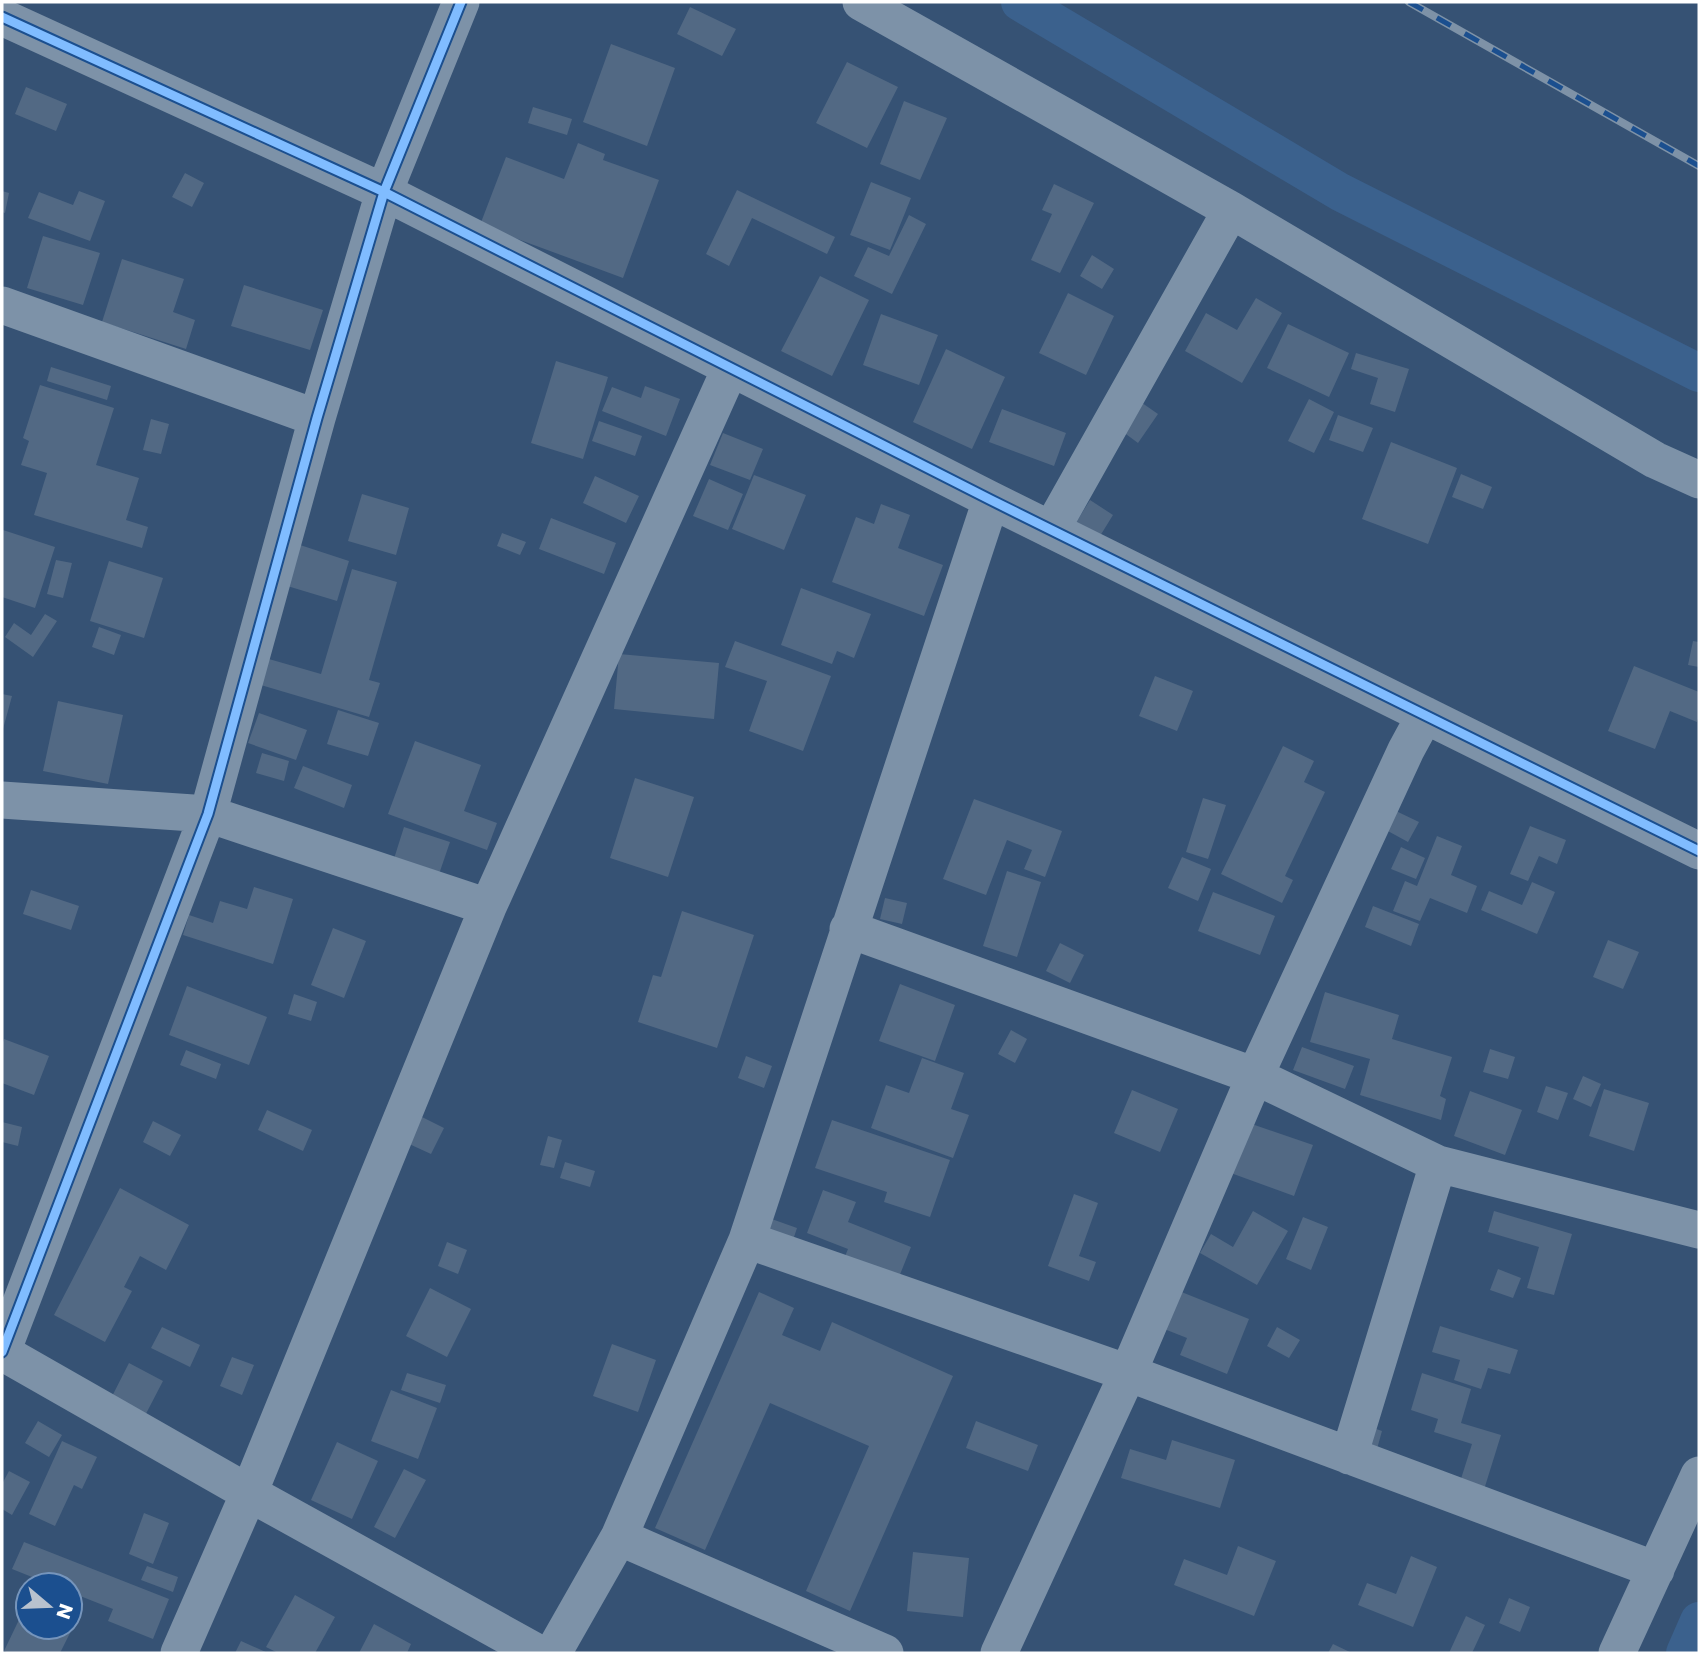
<svg xmlns="http://www.w3.org/2000/svg" width="1701" height="1655" font-family="Poppins,sans-serif">
<rect width="100%" height="100%" fill="#365274"/>
<g fill="none" stroke-linecap="round" stroke-linejoin="round">
<path stroke="#3b618d" stroke-width="38" d="M1020,2l320,190 359,181
M1685,1653l14,-32"/>
</g>
<path fill="#526984" d="M690,7l46,22 -14,27 -45,-22z
M611,44l64,24 -28,78 -64,-24z
M847,62l51,25 -31,61 -51,-25z
M26,87l41,17 -11,27 -41,-17z
M904,101l43,17 -27,62 -40,-16z
M533,107l39,12 -5,16 -39,-12z
M578,143l27,11 -2,6 56,20 -36,98 -143,-53 26,-68 58,22z
M185,173l19,10 -12,24 -20,-10z
M871,182l40,16 -21,52 -40,-15z
M1054,184l40,19 -34,70 -29,-13 21,-46 -10,-4z
M737,190l98,47 -8,17 -75,-36 -23,48 -23,-12z
M2,191l7,2 -4,20 -3,-1z
M79,191l26,10 -15,40 -62,-23 11,-26 34,13z
M909,215l17,9 -34,70 -38,-18 14,-29 21,9z
M43,236l57,17 -17,52 -56,-17z
M1092,255l22,14 -12,20 -22,-13z
M122,259l62,20 -11,33 22,8 -9,29 -84,-27z
M820,276l49,24 -37,76 -51,-25z
M244,285l79,25 -13,40 -79,-24z
M1068,293l46,23 -28,59 -47,-22z
M1256,298l26,15 -40,70 -57,-32 21,-38 31,17z
M881,314l57,21 -19,50 -56,-20z
M1288,324l61,29 -20,44 -62,-29z
M946,349l59,28 -33,72 -59,-27z
M1356,353l53,16 -14,43 -25,-8 8,-26 -27,-9z
M556,361l52,16 -25,82 -52,-16z
M51,367l60,19 -4,14 -60,-19z
M40,385l74,23 -18,57 43,13 -13,42 22,7 -6,21 -108,-33 13,-42 -26,-8 8,-24 -6,-3z
M645,386l35,13 -14,37 -64,-25 10,-24 29,11z
M1135,398l23,16 -20,29 -23,-17z
M1309,399l25,13 -20,41 -26,-12z
M1002,409l64,24 -12,33 -65,-24z
M1338,415l35,13 -10,24 -34,-12z
M151,419l18,5 -8,30 -18,-4z
M599,421l43,15 -7,20 -43,-15z
M723,433l40,16 -13,31 -40,-15z
M1391,442l66,26 -29,76 -66,-25z
M1461,474l31,13 -9,22 -31,-12z
M754,475l52,20 -22,55 -52,-21z
M595,476l44,20 -13,27 -43,-20z
M709,479l34,15 -15,36 -35,-14z
M362,494l47,14 -13,47 -48,-14z
M1090,500l23,15 -21,34 -23,-15z
M881,504l29,11 -12,33 45,17 -19,51 -92,-34 24,-65 18,7z
M551,518l65,25 -12,31 -65,-25z
M3,530l52,17 -20,61 -33,-11z
M502,533l24,9 -6,13 -23,-9z
M297,544l52,17 -12,40 -53,-16z
M56,560l16,3 -9,35 -16,-4z
M109,561l54,17 -19,60 -54,-17z
M352,569l45,13 -28,98 11,3 -11,34 -115,-34 8,-26 59,17z
M801,588l70,26 -17,44 -17,-7 -5,13 -51,-19z
M45,614l12,7 -24,36 -28,-20 9,-14 17,12z
M99,627l22,8 -7,20 -22,-8z
M735,641l96,35 -28,75 -54,-20 18,-50 -42,-14z
M1693,641l6,1v25l-11,-2z
M619,654l100,9 -5,56 -100,-10z
M1634,666l65,26v23l-2,7 -27,-11 -15,38 -47,-18z
M1155,676l38,15 -16,40 -38,-15z
M2,694l10,2 -9,33h-1z
M58,701l65,14 -15,69 -65,-13z
M338,710l41,13 -11,33 -41,-12z
M259,713l48,17 -11,30 -48,-17z
M415,741l66,24 -17,46 33,12 -10,27 -99,-36z
M1283,746l31,15 -10,21 21,10 -40,84 8,4 -11,23 -61,-29z
M262,753l27,8 -5,20 -28,-8z
M303,766l49,19 -8,23 -50,-20z
M635,778l59,19 -26,80 -58,-19z
M1203,798l23,7 -18,54 -22,-7z
M974,799l88,32 -17,46 -21,-8 8,-19 -25,-10 -21,55 -43,-16z
M1396,811l23,11 -11,20 -22,-12z
M1530,826l36,14 -9,24 -18,-8 -11,25 -18,-7z
M404,827l46,15 -13,38 -45,-15z
M1437,836l25,10 -11,29 26,11 -10,27 -37,-15 -10,23 -27,-10 12,-30 12,5z
M1401,847l24,11 -9,21 -25,-10z
M1182,857l29,12 -13,32 -30,-13z
M1007,871l34,11 -24,75 -34,-11z
M1532,882l23,10 -18,42 -56,-24 8,-19 33,14z
M254,887l39,12 -20,65 -90,-29 6,-20 24,8 7,-22 27,8z
M31,890l48,16 -8,24 -48,-16z
M1213,892l62,24 -15,39 -62,-24z
M885,898l22,5 -5,21 -22,-5z
M1373,906l46,18 -8,22 -46,-19z
M682,911l72,24 -37,113 -79,-26 15,-47 8,2z
M333,928l33,13 -22,57 -33,-13z
M1608,940l31,12 -16,37 -30,-12z
M1060,943l24,12 -14,28 -24,-12z
M900,984l55,21 -20,56 -56,-20z
M187,986l80,31 -18,48 -80,-30z
M1325,992l74,23 -7,24 60,18 -12,39 6,3 -5,21 -81,-25 10,-36 -60,-17z
M294,994l23,8 -6,19 -23,-7z
M1011,1030l16,9 -12,24 -17,-9z
M4,1039l45,17 -15,39 -32,-12v-38z
M1302,1047l52,19 -9,23 -52,-19z
M1490,1049l25,8 -7,22 -25,-7z
M186,1050l35,14 -5,15 -36,-14z
M746,1056l26,10 -8,22 -26,-10z
M922,1058l42,15 -13,36 18,6 -16,43 -82,-30 15,-43 23,8z
M1583,1076l18,8 -10,23 -18,-8z
M1546,1086l22,7 -10,27 -21,-8z
M1604,1089l45,14 -15,48 -45,-15z
M1132,1090l46,19 -18,43 -46,-19z
M1470,1091l52,19 -17,45 -51,-19z
M267,1110l45,20 -9,21 -45,-21z
M420,1116l24,12 -13,26 -24,-11z
M832,1120l118,40 -20,57 -46,-15 3,-10 -72,-24z
M153,1121l28,14 -11,21 -27,-14z
M2,1122l20,5 -4,19 -16,-4z
M1246,1122l67,23 -19,51 -66,-24z
M548,1136l14,4 -8,28 -14,-3z
M565,1162l30,9 -5,16 -30,-9z
M120,1188l69,37 -23,45 -26,-14 -16,31 8,4 -27,51 -51,-27z
M823,1190l33,12 -8,20 63,25 -16,40 -54,-21 7,-17 -41,-16z
M1074,1194l24,9 -19,53 17,6 -7,19 -41,-15z
M1253,1211l35,20 -31,54 -57,-32 11,-19 22,13z
M1494,1211l78,23 -18,61 -27,-7 12,-41 -51,-15z
M766,1217l31,11 -8,24 -31,-11z
M1303,1217l25,10 -17,43 -25,-11z
M447,1242l20,8 -9,24 -20,-8z
M1498,1269l23,9 -8,20 -23,-8z
M1164,1285l85,34 -22,55 -47,-19 7,-17 -38,-15z
M430,1288l41,21 -24,48 -41,-21z
M759,1292l35,16 -12,27 38,16 12,-29 121,54 -103,235 -44,-20 63,-145 -99,-43 -65,147 -50,-22z
M1440,1326l78,24 -8,24 -22,-6 -7,21 -27,-9 6,-20 -28,-8z
M162,1327l38,18 -10,22 -39,-19z
M1277,1327l23,13 -11,18 -22,-12z
M612,1344l44,16 -18,52 -45,-16z
M232,1357l22,8 -12,30 -22,-9z
M129,1363l34,18 -26,50 -34,-17z
M407,1373l39,12 -6,18 -39,-13z
M1422,1373l49,16 -10,34 40,12 -23,74 -24,-8 18,-57 -38,-12 4,-13 -27,-9z
M391,1390l46,18 -19,51 -47,-18z
M38,1421l24,14 -13,22 -24,-14z
M976,1421l62,24 -10,26 -62,-23z
M1365,1425l17,6 -7,25z
M1172,1440l63,20 -15,48 -99,-30 9,-29 36,11z
M62,1441l35,16 -15,32 -8,-4 -19,41 -26,-12z
M337,1442l41,19 -26,58 -41,-19z
M404,1469l22,11 -31,58 -21,-11z
M9,1471l21,11 -18,33 -10,-6v-25z
M144,1513l25,10 -16,41 -24,-10z
M24,1542l145,57 -16,40 -45,-18 5,-12 -43,-17v-7h-18l-40,-16z
M1238,1546l38,15 -22,55 -80,-31 10,-26 43,16z
M913,1552l56,6 -6,59 -56,-6z
M1411,1556l26,11 -24,60 -55,-22 9,-22 29,11z
M147,1566l31,11 -5,15 -32,-12z
M295,1595l40,22 -20,36h-37l-12,-6z
M1509,1598l21,9 -10,25 -21,-9z
M28,1601v26h45l-13,26h-51l-5,-2z
M1466,1616l19,9 -13,28h-23z
M374,1624l37,20 -4,9h-48z
M241,1641l27,12h-33z
M1333,1644l19,9h-24z"/>
<g fill="none" stroke-linecap="round" stroke-linejoin="round">
<path stroke="#7d92a8" stroke-width="37" d="M861,2l370,208 424,250 44,20
M2,17l382,175 607,308 708,351
M2,305l315,113
M1051,530l180,-320
M2,800l206,14 280,93
M848,929l407,147 183,88 261,66
M747,1240l381,133 528,197
M2,1352l206,-538 109,-396 67,-226 77,-190
M2,1352l247,141 289,160
M1349,1456l89,-292
M619,1537l266,116
M179,1653l70,-160 239,-586 242,-538
M553,1653l66,-116 128,-297 244,-740
M999,1653l129,-280 127,-297 151,-326 19,-35
M1617,1653l82,-178"/>
<g stroke="#7e92a7" stroke-width="8">
<path id="rail" d="M1409,2l290,164"/>
</g>
<use href="#rail" stroke="#1b4f8f" stroke-width="5" stroke-dasharray="16" stroke-linecap="butt"/>
<g stroke="#1b4f8f" stroke-width="13">
<path id="cycleway" d="M2,17l382,175 607,308 708,351
M2,1352l206,-538 109,-396 67,-226 77,-190"/>
</g>
<use href="#cycleway" stroke="#80bcff" stroke-width="9"/>
</g>
<rect width="1701" height="1655" fill="none" stroke="#ffffff" stroke-width="7"/>
<g transform="translate(49 1606) rotate(109)"><circle r="33" fill="#1b4f8f" stroke="#7695bc" stroke-width="2"/>
<path d="M0-5L12 26L0 18L-12 26Z" fill="#b9c2ce"/>
<text y="-10" font-size="19" font-weight="bold" text-anchor="middle" fill="#ffffff">N</text>
</g>
</svg>
